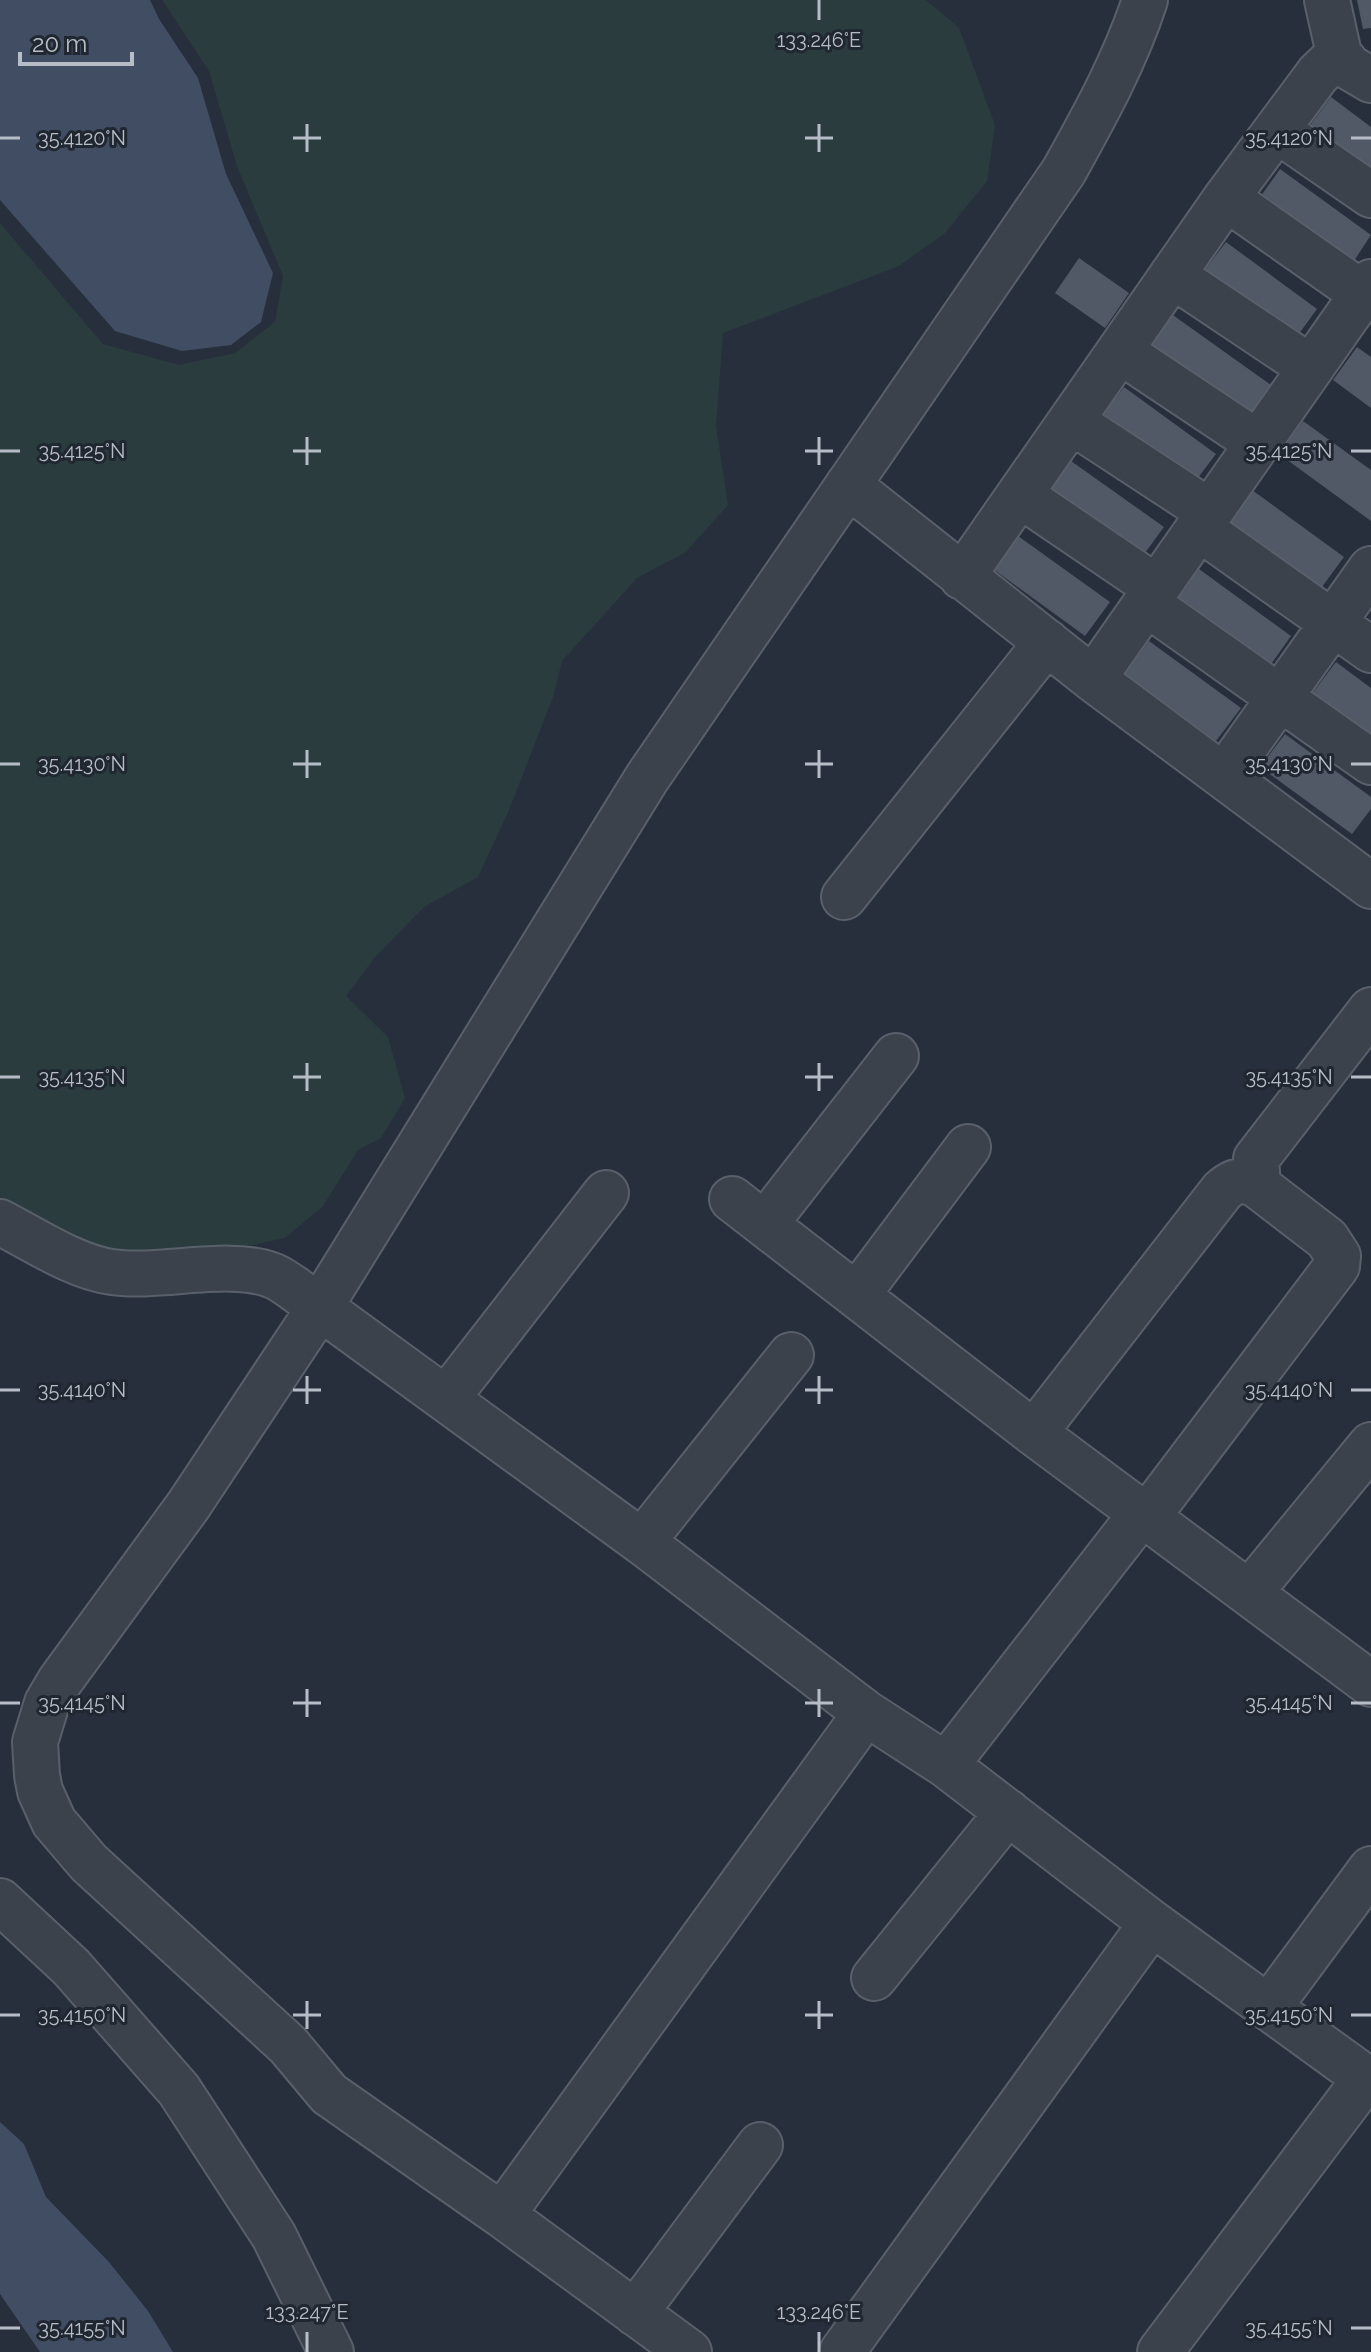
<svg xmlns="http://www.w3.org/2000/svg" width="1371" height="2352" font-family="Raleway,sans-serif">
<rect width="100%" height="100%" fill="#282f3c"/>
<path fill="#2a3c3e" d="M162,0h764l33,28 36,97 -8,56 -42,52 -46,33 -176,67 -7,93 12,79 -42,47 -49,26 -75,83 -9,36 -44,113 -31,67 -54,30 -48,49 -30,40 42,41 17,61 -24,40 -23,12 -35,56 -38,32 -60,13 -35,-3 -41,10 -63,-7 -71,-40 -15,-12v-976l103,121 76,21 56,-12 40,-31 8,-46 -46,-110 -28,-95z"/>
<path fill="#404d63" d="M0,0h150l9,19 39,59 28,96 47,99 -12,49 -30,23 -49,6 -67,-20 -115,-131z
M0,2122l24,22 22,53 63,65 39,49 25,41h-133l-40,-58z"/>
<path fill="#515866" d="M1357,0h14v28l-8,1z
M1331,97l40,30v51l-65,-47z
M1280,169l91,66 -23,35 -92,-67z
M1226,242l91,67 -24,33 -92,-67z
M1079,258l50,35 -24,35 -50,-35z
M1170,313l101,72 -25,34 -100,-71z
M1357,347l14,10v51l-38,-28z
M1124,387l92,67 -25,33 -92,-67z
M1303,421l68,49v51l-92,-67z
M1071,461l93,66 -25,34 -92,-67z
M1252,490l92,67 -25,34 -92,-67z
M1018,536l92,66 -25,34 -92,-67z
M1199,569l92,67 -24,34 -92,-67z
M1149,641l92,67 -25,33 -91,-67z
M1336,662l35,26v51l-60,-44z
M1285,734l86,63v12l-19,25 -92,-67z"/>
<g fill="none" stroke-linecap="round" stroke-linejoin="round">
<g stroke="#59606a" stroke-width="48">
<path id="minor" d="M1327,0l12,54 10,13 22,13
M1277,130l94,65
M1226,198l137,96
M1172,275l139,93
M1120,351l138,92
M1071,421l139,91
M848,485l245,194 278,207
M1020,495l137,93
M1199,528l172,122
M962,577l264,-379 92,-124 21,-20
M1146,603l225,159
M1093,679l278,-397
M1224,776l147,-207
M844,897l203,-255
M1258,1186l-2,-27 115,-149
M732,1199l302,234 337,251
M0,1222c33,17 75,45 112,50 47,7 117,-13 159,3 7,2 15,8 21,12l350,255 224,171 80,52 206,158 219,159
M765,1224l131,-168
M857,1295l111,-148
M446,1399l160,-206
M1034,1433l188,-242c12,-11 22,-13 36,-5l69,53 11,17 -1,10 -190,251
M642,1542l149,-187
M1250,1592l121,-147
M946,1765l196,-252
M0,1901l71,66 108,123 95,146 57,116
M874,1978l134,-166
M1269,2007l102,-138
M502,2215l-173,-121 -41,-49 -199,-182 -35,-41 -14,-31 -3,-16 -2,-33 12,-39 13,-22 128,-175 132,-199 327,-529 417,-607c31,-56 61,-110 81,-171
M635,2313l125,-168
M689,2352l-187,-137 364,-502
M842,2352l310,-429
M1160,2352l206,-274"/>
</g>
<use href="#minor" stroke="#3b424c" stroke-width="44"/>
</g>
<path fill="none" stroke="#b7bdc7" stroke-width="3" d="M819,0v20M307,124v28M819,124v28M0,138h20M293,138h28M805,138h28M1351,138h20M307,437v28M819,437v28M0,451h20M293,451h28M805,451h28M1351,451h20M307,750v28M819,750v28M0,764h20M293,764h28M805,764h28M1351,764h20M307,1063v28M819,1063v28M0,1077h20M293,1077h28M805,1077h28M1351,1077h20M307,1376v28M819,1376v28M0,1390h20M293,1390h28M805,1390h28M1351,1390h20M307,1689v28M819,1689v28M0,1703h20M293,1703h28M805,1703h28M1351,1703h20M307,2001v28M819,2001v28M0,2015h20M293,2015h28M805,2015h28M1351,2015h20M0,2328h20M1351,2328h20M307,2332v20M819,2332v20"/>
<g font-size="20" text-anchor="middle" fill="#b7bdc7" stroke="#202731" stroke-width="6" stroke-linejoin="round" paint-order="stroke">
<text x="819" y="47">133.246°E</text>
<text x="1289" y="145">35.4120°N</text>
<text x="82" y="145">35.4120°N</text>
<text x="1289" y="458">35.4125°N</text>
<text x="82" y="458">35.4125°N</text>
<text x="1289" y="771">35.4130°N</text>
<text x="82" y="771">35.4130°N</text>
<text x="1289" y="1084">35.4135°N</text>
<text x="82" y="1084">35.4135°N</text>
<text x="1289" y="1397">35.4140°N</text>
<text x="82" y="1397">35.4140°N</text>
<text x="82" y="1710">35.4145°N</text>
<text x="1289" y="1710">35.4145°N</text>
<text x="82" y="2022">35.4150°N</text>
<text x="1289" y="2022">35.4150°N</text>
<text x="307" y="2319">133.247°E</text>
<text x="819" y="2319">133.246°E</text>
<text x="82" y="2335">35.4155°N</text>
<text x="1289" y="2335">35.4155°N</text>
</g>
<path d="M20 52v12h112v-12" fill="none" stroke="#b7bdc7" stroke-width="4"/>
<text x="32" y="52" font-size="24" fill="#b7bdc7" stroke="#202731" stroke-width="6" paint-order="stroke">20 m</text>
</svg>
